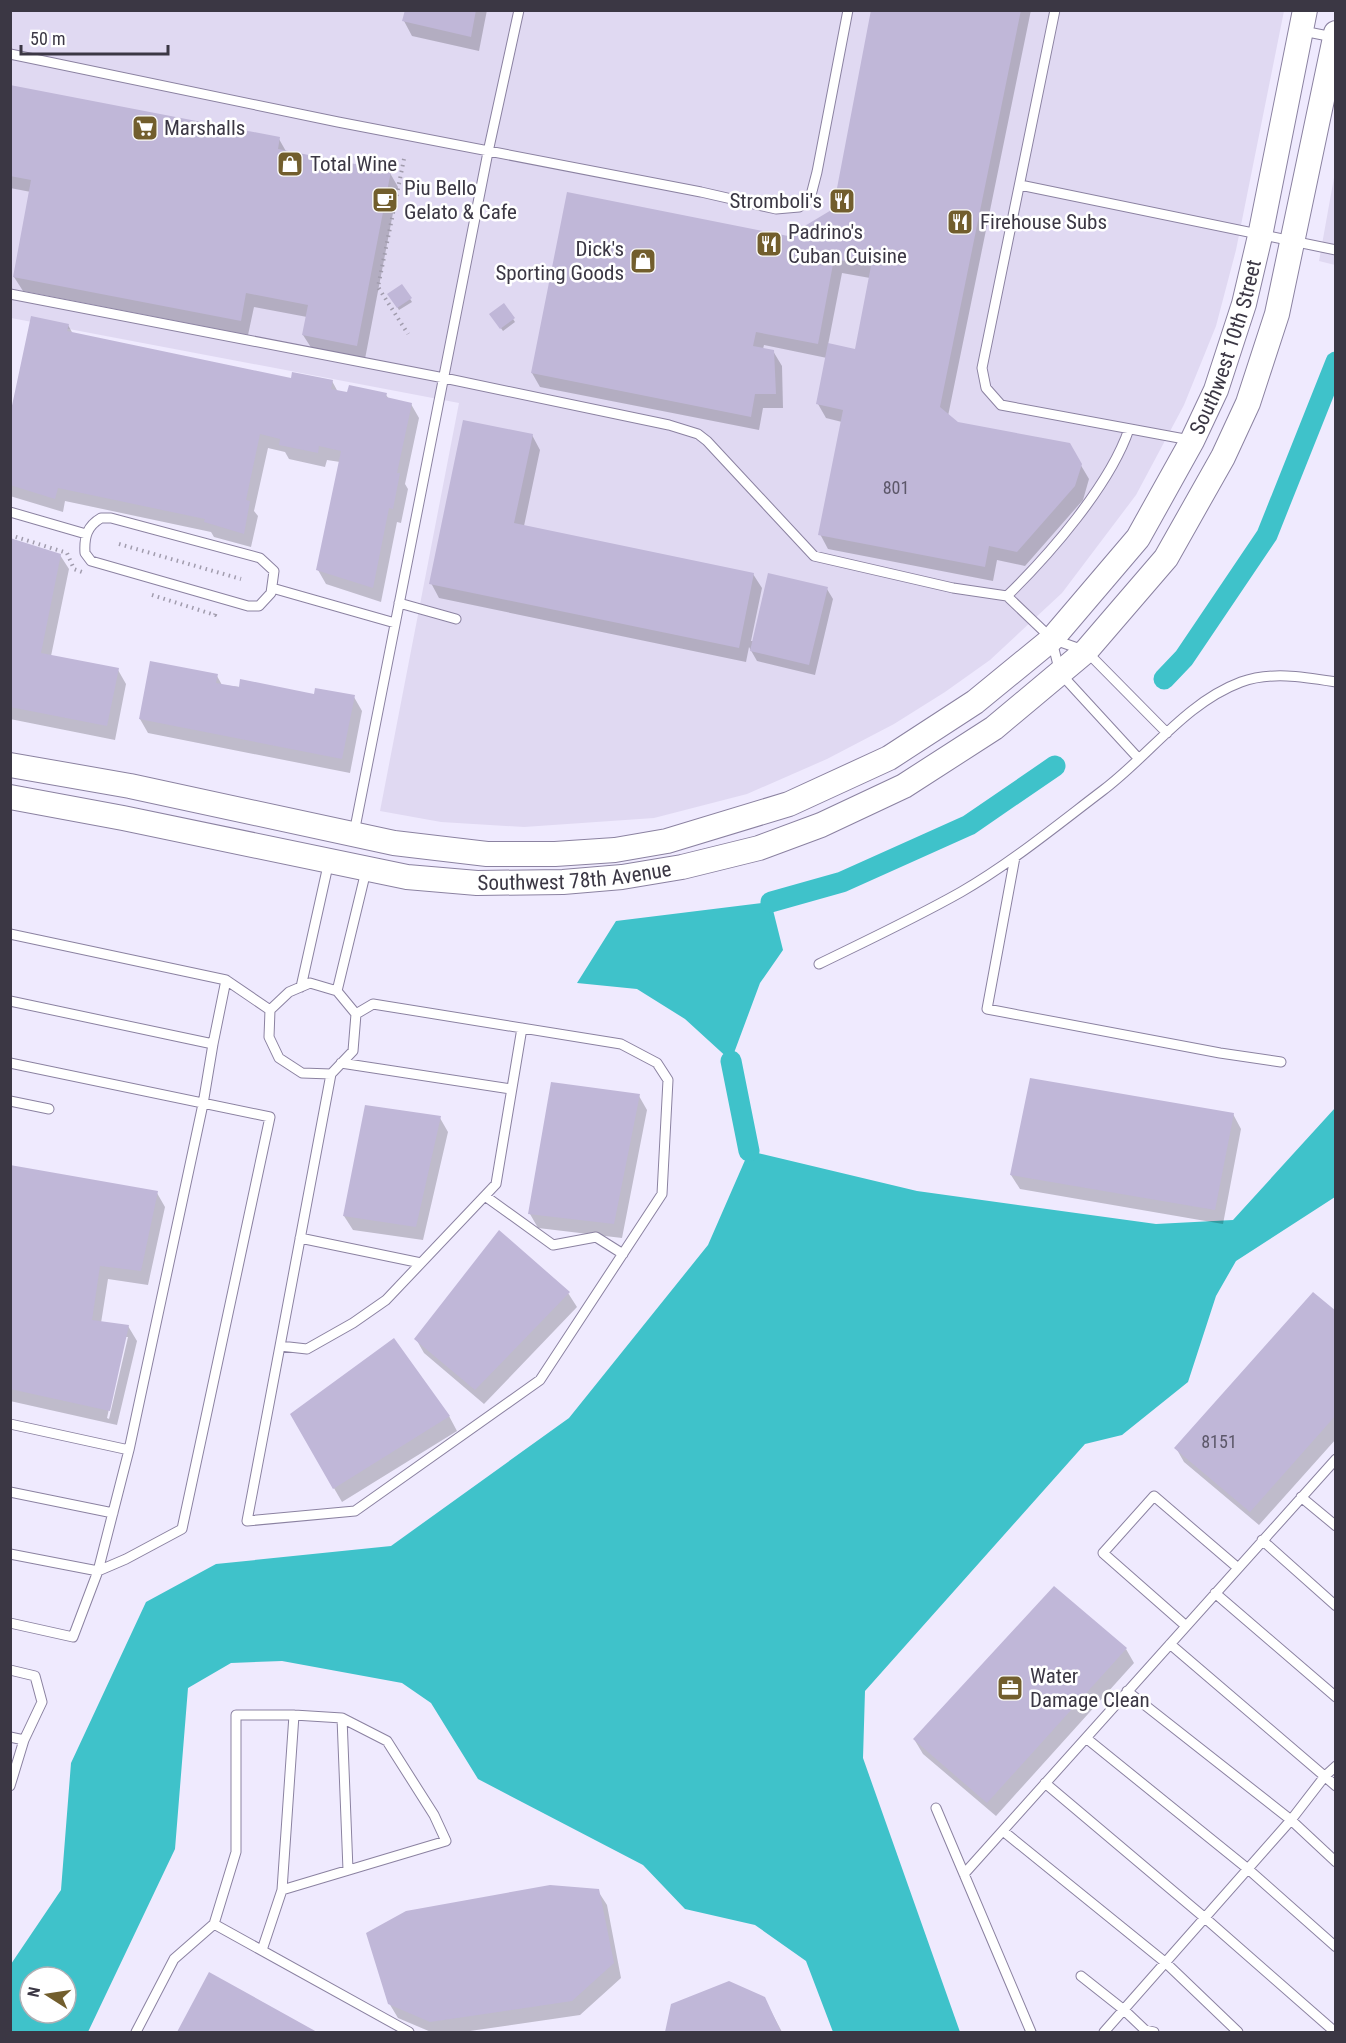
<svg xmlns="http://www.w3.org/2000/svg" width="1346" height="2043" font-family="'Roboto Condensed',sans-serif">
<rect width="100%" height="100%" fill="#efeafe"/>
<path fill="#e0d9f2" d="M10,11h1274l-48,239 -20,76 -32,79 -48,90 -74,98 -72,67 -45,32 -51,32 -67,35 -80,35 -93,24 -130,9 -83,-5 -61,-11 79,-408 -448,-85z
M1335,172v93l-16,-4z"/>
<path fill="#3fc2ca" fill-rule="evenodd" d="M771,902l12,48 -23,33 -29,78 -46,-42 -48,-30 -60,-6 39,-62z
M1335,1108v89l-99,64 -20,35 -28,86 -66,53 -37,9 -220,247 -2,67 97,274h-127l-27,-71 -51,-36 -70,-16 -42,-44 -165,-86 -47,-76 -29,-20 -120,-22 -51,2 -43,25 -13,161 -87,183h-77v-68l50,-74 10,-127 75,-161 70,-38 175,-18 178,-128 139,-173 41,-94 168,40 239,33 77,-4zM30,1977h36v36h-36z"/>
<path fill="#0003" fill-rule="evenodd" d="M406,10h81l-8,41 -67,-15 -8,-15z
M872,10h159l-83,406 10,7 111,22 20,34 -6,21 -58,66 -28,-6 -4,21 -165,-32 -8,-15 22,-112 -16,-4 -8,-14 9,-46 -63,-13 -1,4 10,2 9,15 1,42h-20l-4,22 -219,-43 -8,-14 257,-136 45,-27zM842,273l28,5 -14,73 -28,-6z
M10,87l269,52 8,14 103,20 8,14 -33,172 -53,-10 -9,-14 4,-18 -53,-10 -6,28 -225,-44 -9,-14 17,-85 -21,-4z
M402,286l10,16 -13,8 -10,-16z
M504,305l11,17 -12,9 -12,-17z
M68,325l5,9 219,46 40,1 6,11 48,3 3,4 22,5 8,14 -14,66 3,5 -7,34 -4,-1 -16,80 -55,-18 -8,-14 22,-108 -13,-2 -2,7 -36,-8 -4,-7 -17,-4 -14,63 4,5 -7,31 -37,-10 -3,-5 -146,-31 -2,11 -53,-16v-73z
M532,435l8,15 -16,76 229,48 9,14 -11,53h2l74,-52 6,10 -18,76 -58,-14 -8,-14 -3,15 -307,-64 -8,-15z
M10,539l50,16 9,14 -18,87 67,14 8,14 -11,56 -105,-21z
M217,676l5,9 93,10 39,2 8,14 -12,62 -202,-40 -8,-14z
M639,1096l8,14 -25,128 -84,-10 -8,-14z
M1233,1114l8,15 -18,95 -203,-35 -9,-14z
M440,1118l8,14 -25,108 -70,-10 -9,-14z
M10,1166l147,27 8,14 -17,78 -40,-6 -7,44 27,3 9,15 -20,84 -107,-24zM125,1337h3l-19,82 -2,-1z
M568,1293l9,14 -93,97 -60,-51 -8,-14z
M1336,1313v126l-77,86 -75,-63 -8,-14z
M291,1414l158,2 8,15 -115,71z
M1126,1649l8,14 -138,153 -73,-62 -9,-15z
M598,1891l9,14 14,73 -41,37 -117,17h-32l-33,-14 -9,-15z
M210,1974l104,58h-136z
M764,1998l18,34h-116l6,-27z"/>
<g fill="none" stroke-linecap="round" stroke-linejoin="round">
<path stroke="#3fc2ca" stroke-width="21" d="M1164,679l20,-21 83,-123 69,-173
M771,902l71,-20 127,-57 86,-59
M731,1061l18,90"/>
</g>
<path fill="#c0b7d8" d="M405,10h71l-5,27 -69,-16z
M871,10h150l-81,397 18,15 112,21 12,21 -7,22 -58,66 -28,-6 -4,21 -167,-32 25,-125 -27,-6 12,-61 27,6 16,-83 -37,-7 -16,85 -62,-12 -3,14 21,4 2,44h-21l-4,23 -220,-44 36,-181 221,44 45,-27z
M10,85l270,52 -2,12 113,22 -34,175 -55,-11 6,-30 -62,-12 -5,28 -228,-44 18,-97 -21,-4z
M402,284l10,14 -15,10 -10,-14z
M504,303l11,15 -15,11 -11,-15z
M31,316l38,8 -2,7 224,47 1,-6 41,8 -2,9 16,3 2,-7 38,8 -1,4 26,6 -15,70h3l-7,36 -4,-1 -16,80 -57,-18 25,-119 -22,-5 -1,7 -39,-8 1,-6 -20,-5 -14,66 4,1 -6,33 -40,-12 1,-3 -147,-31 -3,11 -45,-14v-70z
M463,420l70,14 -19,89 240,50 -15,75 -310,-64z
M10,538l51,16 -20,99 78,15 -12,58 -97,-19z
M768,573l60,14 -19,78 -59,-14z
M150,661l68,13 -2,9 23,4 1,-8 74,15 1,-6 40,7 -13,64 -203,-40z
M1030,1078l204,35 -19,97 -205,-35z
M551,1082l89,12 -26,130 -86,-10z
M365,1105l76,11 -25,111 -73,-11z
M10,1165l148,26 -17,80 -41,-5 -8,54 37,5 -19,86 -100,-22z
M499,1230l71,62 -95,98 -61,-51z
M1313,1292l23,19v104l-86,97 -76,-64z
M394,1338l56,78 -117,73 -43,-75z
M1054,1586l73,62 -140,155 -74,-64z
M550,1885l49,4 15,74 -42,38 -142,21 -42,-18 -22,-71 40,-22z
M209,1972l108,60h-140z
M729,1981l36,16 16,35h-116l6,-28z"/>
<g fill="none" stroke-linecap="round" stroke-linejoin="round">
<g stroke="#8b82a1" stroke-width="11">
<path id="service" d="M1055,10l-73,358 4,20 15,17 189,35
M1303,31l30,6
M10,54l328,68 363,70 75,17 23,-2 11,-8 7,-27 31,-162
M1020,185l316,65
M10,294l434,84 225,47 29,9 9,7 107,115 139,32 54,8 45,43 34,12 81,82
M10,512l76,22
M101,518h10l149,40 14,13 -3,22 -12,13h-11l-157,-45 -6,-8c-1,-16 2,-27 16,-35z
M272,588l123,35
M1007,596c43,-42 103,-111 122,-167
M399,603l57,16
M1052,641l8,32 79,86
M354,833l134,-681 31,-142
M1015,857l-28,152 233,44 61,9
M10,934l216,46 -13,64 -203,-43
M819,964c47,-23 96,-46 142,-72 50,-29 95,-66 141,-101 47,-35 83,-88 139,-109 30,-11 64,-5 95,0
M226,980l44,30 -1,27 10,21 23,15 29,1 22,-23 3,-37 -19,-23 -27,-8 -21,9 -19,18
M301,987l28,-126
M337,991l29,-120
M356,1014l17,-10 248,40 36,19 11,17 -6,114 -122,186 -185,131 -108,10 33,-175 27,3 46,-26 33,-23 110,-116 26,-156
M10,1063l260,54 -88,412 -56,30 -28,12 -25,66 -63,-14
M341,1063l170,26
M10,1101l39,8
M485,1196l68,49 43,-8 27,17
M300,1238l121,25
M280,1346l51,-272
M10,1424l119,26
M10,1492l103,21
M1301,1497l35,29
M1262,1540l74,66
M10,1554l88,17 31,-121 74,-346 10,-60
M1215,1593l121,104
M1186,1626l-83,-73 51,-57 84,72
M1170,1644l166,142
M10,1670l25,6 7,26 -18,38
M1127,1691l164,129 45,42
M342,1718l6,152
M10,1737l14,3 -14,46
M1086,1738l162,131 88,78
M1045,1783l160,135 130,114
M936,1808l95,224
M1003,1831l163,132 72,69
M964,1874l372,-415
M282,1890l12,-175
M214,1924l195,108
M1081,1976l43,34 21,20 9,2
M136,2032l38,-73 40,-35 22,-72v-137h58l48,3 45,23 47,74 12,26 -164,49 -20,60
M1104,2032l187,-212 34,-44 11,-10"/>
</g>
<g stroke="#8b82a1" stroke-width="26">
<g id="tertiary">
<path id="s1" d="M10,765l120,21 264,57 93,11h68l60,-4 52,-9 122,-37 100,-46 86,-56 77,-63 86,-101 54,-97 24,-51 28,-86 16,-68 45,-226"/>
<path id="s2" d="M10,797l113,21 284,59 70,6 86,-1 59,-5 60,-10 77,-19 62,-23 83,-39 90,-58 92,-77 80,-93 57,-101 25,-54 29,-89 59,-281"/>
</g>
</g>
<path stroke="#a19cad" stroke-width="4" stroke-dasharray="1.5 4.5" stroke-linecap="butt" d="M404,159l-26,128 30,47
M10,535l57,18 7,16 8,3
M119,544l122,35
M152,595l63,20 1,-4"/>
<use href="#service" stroke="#fff" stroke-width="9"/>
<use href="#tertiary" stroke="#fff" stroke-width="24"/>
</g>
<defs>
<g id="supermarket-square" transform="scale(1.35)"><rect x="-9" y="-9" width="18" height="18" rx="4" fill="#725e2d" stroke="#fff"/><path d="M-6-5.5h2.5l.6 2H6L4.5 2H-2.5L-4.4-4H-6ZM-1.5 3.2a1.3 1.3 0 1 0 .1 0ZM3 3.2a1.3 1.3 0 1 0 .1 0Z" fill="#fff"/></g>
<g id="shop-square" transform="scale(1.35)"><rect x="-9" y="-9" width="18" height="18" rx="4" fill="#725e2d" stroke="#fff"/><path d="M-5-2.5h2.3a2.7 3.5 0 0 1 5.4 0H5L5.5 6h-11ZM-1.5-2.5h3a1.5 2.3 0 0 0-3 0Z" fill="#fff"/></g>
<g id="cafe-square" transform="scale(1.35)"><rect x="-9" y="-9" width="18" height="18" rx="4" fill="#725e2d" stroke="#fff"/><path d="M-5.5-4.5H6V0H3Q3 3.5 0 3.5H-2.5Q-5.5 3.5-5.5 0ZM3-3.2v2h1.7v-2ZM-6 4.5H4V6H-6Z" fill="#fff"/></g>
<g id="restaurant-square" transform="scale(1.35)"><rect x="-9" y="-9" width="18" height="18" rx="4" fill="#725e2d" stroke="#fff"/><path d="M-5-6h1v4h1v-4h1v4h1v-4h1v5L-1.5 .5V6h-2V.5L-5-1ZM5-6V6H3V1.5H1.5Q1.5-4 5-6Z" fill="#fff"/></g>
<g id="office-square" transform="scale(1.35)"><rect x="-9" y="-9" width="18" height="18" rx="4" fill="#725e2d" stroke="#fff"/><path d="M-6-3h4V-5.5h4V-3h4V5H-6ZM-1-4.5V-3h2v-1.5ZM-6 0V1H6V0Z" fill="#fff"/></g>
</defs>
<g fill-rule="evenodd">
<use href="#supermarket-square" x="145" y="128"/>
<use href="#shop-square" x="290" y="164"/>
<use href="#cafe-square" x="385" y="200"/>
<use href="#restaurant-square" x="842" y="201"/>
<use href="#restaurant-square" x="960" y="222"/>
<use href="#restaurant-square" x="769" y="244"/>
<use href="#shop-square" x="643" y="261"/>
<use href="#office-square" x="1010" y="1688"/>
</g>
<g text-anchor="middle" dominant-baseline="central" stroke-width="5" stroke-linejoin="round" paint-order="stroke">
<g font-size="18" fill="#5c5769">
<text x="896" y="487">801</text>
<text x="1219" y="1441">8151</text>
</g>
<g font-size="21" fill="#3b3744" stroke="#fff" text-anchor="start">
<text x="164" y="128">Marshalls</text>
<text x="310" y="164">Total Wine</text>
<text x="404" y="188">Piu Bello<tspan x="404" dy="24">Gelato &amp; Cafe</tspan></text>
<text x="822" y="201" text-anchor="end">Stromboli's</text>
<text x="980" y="222">Firehouse Subs</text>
<text x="788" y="232">Padrino's<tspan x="788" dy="24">Cuban Cuisine</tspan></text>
<text x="624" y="249" text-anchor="end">Dick's<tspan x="624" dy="24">Sporting Goods</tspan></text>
<text x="1030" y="1676">Water<tspan x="1030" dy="24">Damage Clean</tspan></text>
</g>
<g font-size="21" fill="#3b3744" stroke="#fff">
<text stroke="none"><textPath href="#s1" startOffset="1450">Southwest 10th Street</textPath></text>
<text stroke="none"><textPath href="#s2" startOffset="573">Southwest 78th Avenue</textPath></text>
</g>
</g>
<rect width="1346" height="2043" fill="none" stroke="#3b3744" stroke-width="24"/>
<g transform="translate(48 1995) rotate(282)"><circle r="28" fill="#ffffff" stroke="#b1afb4" stroke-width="1.5"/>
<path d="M0-4.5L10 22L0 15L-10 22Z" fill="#725e2d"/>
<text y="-9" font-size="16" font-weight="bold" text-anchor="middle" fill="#3b3744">N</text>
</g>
<path d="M21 45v9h147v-9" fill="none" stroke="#3b3744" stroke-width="3"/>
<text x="30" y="45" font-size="18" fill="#3b3744" stroke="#ffffff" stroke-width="4.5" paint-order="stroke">50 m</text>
</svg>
